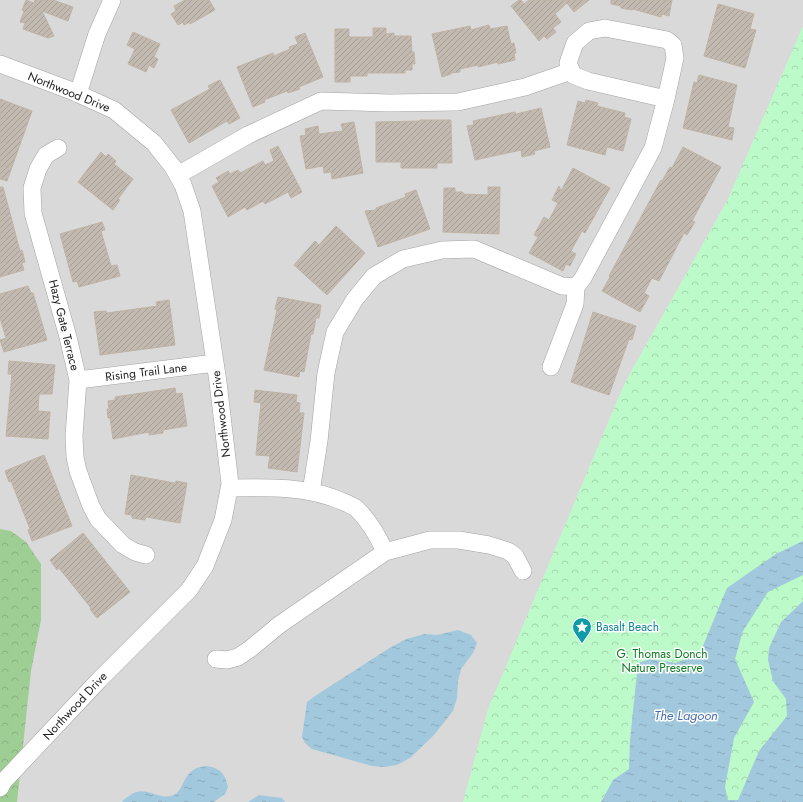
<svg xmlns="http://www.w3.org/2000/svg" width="803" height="802" font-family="Jost,sans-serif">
<defs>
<pattern id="forest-crowns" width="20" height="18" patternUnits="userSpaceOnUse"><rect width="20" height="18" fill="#9fce95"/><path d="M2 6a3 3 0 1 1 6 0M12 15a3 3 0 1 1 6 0" fill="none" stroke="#88b080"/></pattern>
<pattern id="park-crowns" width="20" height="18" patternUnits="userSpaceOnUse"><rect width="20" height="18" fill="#bdfac9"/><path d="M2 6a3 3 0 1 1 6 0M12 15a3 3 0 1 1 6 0" fill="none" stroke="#a2d6ac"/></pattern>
<pattern id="water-ripples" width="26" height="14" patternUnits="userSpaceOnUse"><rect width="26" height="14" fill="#a1c8dc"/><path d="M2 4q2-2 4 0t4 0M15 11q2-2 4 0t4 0" fill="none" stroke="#8aabbc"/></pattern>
<pattern id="building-hatch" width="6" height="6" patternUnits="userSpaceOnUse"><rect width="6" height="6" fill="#c2bab1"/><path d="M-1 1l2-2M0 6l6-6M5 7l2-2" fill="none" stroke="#a69f98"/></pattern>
</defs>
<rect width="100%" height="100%" fill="#eeebe1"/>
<path fill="#dad9d9" d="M0,0h803v802h-803z"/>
<path fill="url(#forest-crowns)" d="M0,529l11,2 15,11 15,22v56l-10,51 -14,131h-17z"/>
<path fill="url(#park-crowns)" d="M803,26v776h-340l25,-93 132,-315 8,-17 99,-176z"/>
<path fill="url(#water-ripples)" d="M803,541v34l-35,17 -25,39 -8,28 19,43 -20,36 -9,49 3,13h10l21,-49 28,-35 -1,-17 -13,-18 -5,-21 1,-12 12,-26 22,-21v201h-202l12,-22 16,-11 1,-29 8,-77 12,-4 26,4 24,-10 27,-65 49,-34z
M458,630l13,5 6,8 -4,10 -12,16 -3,12 -1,17 -4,13 -19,24 -24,23 -13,7 -13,2 -12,-1 -60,-17 -7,-6 -3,-6 5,-35 8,-6 76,-49 15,-8 19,-5 12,1z
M206,766c15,2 19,8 22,21l-3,7 -11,8h-92c2,-3 4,-4 7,-6 16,-12 25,3 42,0 12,-3 11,-18 21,-25 4,-4 9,-4 14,-5z
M259,795l23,3 3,4h-37z"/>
<path fill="url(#building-hatch)" stroke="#bfb3a4" d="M26,0l8,3 1,-3h18l20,7 -5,14 -26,-10 12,25 -6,2 -25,-9 2,-6 -5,-1 4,-11 -2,-1z
M185,0h24l6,10 -25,14v-2l-6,3 -1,-3 -5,3 -7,-11 5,-3 -2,-5z
M519,0h2l3,4 5,-4h60l-15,12 -7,-9 -12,11 6,8 -8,6 3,4 -9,7 -3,-3 -5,5 -28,-35z
M611,0h61l-3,16 -7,-2 -1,3 -28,-8 -1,1 -11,-2v-2l-10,-2z
M718,4l36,10 -4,15 6,1 -11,38 -41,-12z
M489,25l1,4 17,-3 4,18 3,-1 2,10 -2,1 1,6 -17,4v-2l-20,5v-2l-18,4v3l-9,1v1l-9,3 -10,-43 38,-8 1,4z
M373,28h13v6l8,-1v3h17l1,16h2l1,12h-3v6h-7v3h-38v3h-17v6h-15v-53h14v8h24z
M133,32l27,12 -6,13 4,2 -4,9 -5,-3 -3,7 -18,-8 7,-15 -8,-4z
M305,33l18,44 -24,10 1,2 -12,4 -1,-2 -23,9 1,2 -12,5 -16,-40 36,-14 1,3 16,-7 -1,-2 9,-3 -3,-7z
M699,75l38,10 -9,42 6,1 -2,12 -49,-12 11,-46 3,1z
M220,80l20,38 -11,6 -2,-3 -38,22 -18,-33 39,-21 -2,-3z
M0,99l32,12 -25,70 -7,-2z
M586,100l12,3 -1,3 28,7 -1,4 7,2 -8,32 -16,-4 -2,8 -38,-10 11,-44 7,2z
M541,108l9,39 -16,4 1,3 -13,3 -1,-7 -46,10 -8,-34 7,-1 -1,-4 42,-9 1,2z
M420,120h31l1,43h-15v5h-36v-6h-25v-40l44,-1z
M354,122l9,51 -31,6 -1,-7 -7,1 -1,-7 -17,3 -6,-33 6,-1 -1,-6 13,-3 1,8 24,-3 -2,-7z
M278,146l24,46 -11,6 -3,-6 -23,12 -2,-3 -16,9 -2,-3 -17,10 -16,-31 7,-4 -3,-4 12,-7 2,3 8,-4 2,3 23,-12 2,4 9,-4 -4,-11z
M683,147l38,20 -29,54 3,1 -8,13 -3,-2 -25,48 -7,-3 -8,15 5,3 -9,16 -38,-21 8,-14 -1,-1 52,-96 1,1 8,-14 2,1z
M101,152l5,5 2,-3 8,7 -2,3 19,15 -15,20 2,1 -7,10 -35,-28z
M573,168l37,20 -25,45 -3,-2 -11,20 5,3 -6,12 -4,-2 -3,7 -34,-18 9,-16 -4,-2 10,-18 5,3 9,-17 -6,-3 7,-14 2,5z
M0,187h3l17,64 2,-1 3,12 -3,1 2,7 -24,7z
M488,187h12l-1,47 -56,-2 1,-44h11v4h8v2l25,1z
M416,190l14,39 -52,18 -13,-36 11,-1v-2l30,-11 -1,-3z
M102,222l3,8 -4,1 10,35 6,-1 3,11 -41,11 -2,-6 -4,1 -13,-48z
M336,226l29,27 -38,42 -33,-30 21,-24 4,4z
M28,286l3,7h2l14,47 -43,12 -4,-12 6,-2 -6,-20v-24z
M278,297l43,8 -2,13h-3l-3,16h-2l-7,38 -4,-1 -1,6 -35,-7 13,-60 -2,-1z
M169,300l6,45 -75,10 -6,-43 12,-1 1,2 50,-7 -1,-4z
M593,312l43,14 -4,14 -3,-1 -20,56 -38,-13z
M9,361l46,4 -3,29h-13l-1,17 12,1 -2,27 -42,-3 6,-62h-4z
M175,388l1,6 6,-1 5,33 -24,4v3l-14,2v-3l-36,7 -3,-21h-2l-1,-9h2l-1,-8 7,-1v-3z
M255,390l42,5 -1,7 4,1 -1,10h5l-7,59 -29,-4 2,-12 -14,-1 5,-52 -7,-1z
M44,455l28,71 -40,15 -4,-11 2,-1 -19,-48 -2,1 -4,-11z
M131,475l44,8 1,-2 11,2 -7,40 -34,-6 -1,3 -13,-2v-3l-7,-1z
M83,533l47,59 -33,26 -7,-9 1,-1 -32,-40 -2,2 -7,-10z"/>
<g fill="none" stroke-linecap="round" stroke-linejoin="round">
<g stroke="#a3a3a3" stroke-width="18">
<path id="minor" d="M0,64l72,27 42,19 40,33 19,24 10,18 9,26 26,171 12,102 -7,36 -18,46 -16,24 -90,90 -96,102 -3,6
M78,94l19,-60 15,-34
M58,148l-12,7 -8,14 -6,19 1,25 35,124 10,43 -4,56 1,21 3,14 13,35 7,13 25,26 12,7 11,3
M178,175l70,-40 73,-34 68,2 69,-1 67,-15 46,-16
M551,367l24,-63 1,-17
M78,380l137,-17
M229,488c39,-1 81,-2 117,15 4,2 8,3 11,6 12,12 21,27 28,43
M311,492l8,-51 7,-68 9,-41 20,-33 19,-23 29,-17 39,-9 32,-1 88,37 14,1 7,-9 70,-130 13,-49 9,-41 -2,-13 -6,-5 -62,-12 -16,3 -14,12 -7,20 5,12 15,6 78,18
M216,659l11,1 11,-3 12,-8 29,-24 106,-73 45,-12h29l30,5 19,6 7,5 8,15"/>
</g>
<use href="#minor" stroke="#fff" stroke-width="17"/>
</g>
<defs>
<g id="sight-pin" transform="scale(1)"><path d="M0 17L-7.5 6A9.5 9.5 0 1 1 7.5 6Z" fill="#0f9aa8" stroke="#fff"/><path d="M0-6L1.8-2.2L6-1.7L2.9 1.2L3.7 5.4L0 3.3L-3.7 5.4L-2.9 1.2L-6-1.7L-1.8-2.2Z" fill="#fff"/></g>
</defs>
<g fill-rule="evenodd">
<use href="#sight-pin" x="582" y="627"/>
</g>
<g text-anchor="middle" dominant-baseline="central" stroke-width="3" stroke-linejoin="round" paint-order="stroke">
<g font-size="12" fill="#1c1c1c" stroke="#fff">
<text transform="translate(69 92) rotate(22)">Northwood Drive</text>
<text transform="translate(64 325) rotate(76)">Hazy Gate Terrace</text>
<text transform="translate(146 372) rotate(-7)">Rising Trail Lane</text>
<text transform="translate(221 414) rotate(-97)">Northwood Drive</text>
<text transform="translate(75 706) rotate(-47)">Northwood Drive</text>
</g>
<g font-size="12" fill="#0d838f" stroke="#fff" text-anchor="start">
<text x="596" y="627">Basalt Beach</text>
</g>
<g font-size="12" fill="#0a7a20" stroke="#fff">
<text x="662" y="654">G. Thomas Donch<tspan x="662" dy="14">Nature Preserve</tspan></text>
</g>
<g font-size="13" font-style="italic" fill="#486eac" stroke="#fff">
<text x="686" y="715">The Lagoon</text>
</g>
</g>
</svg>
